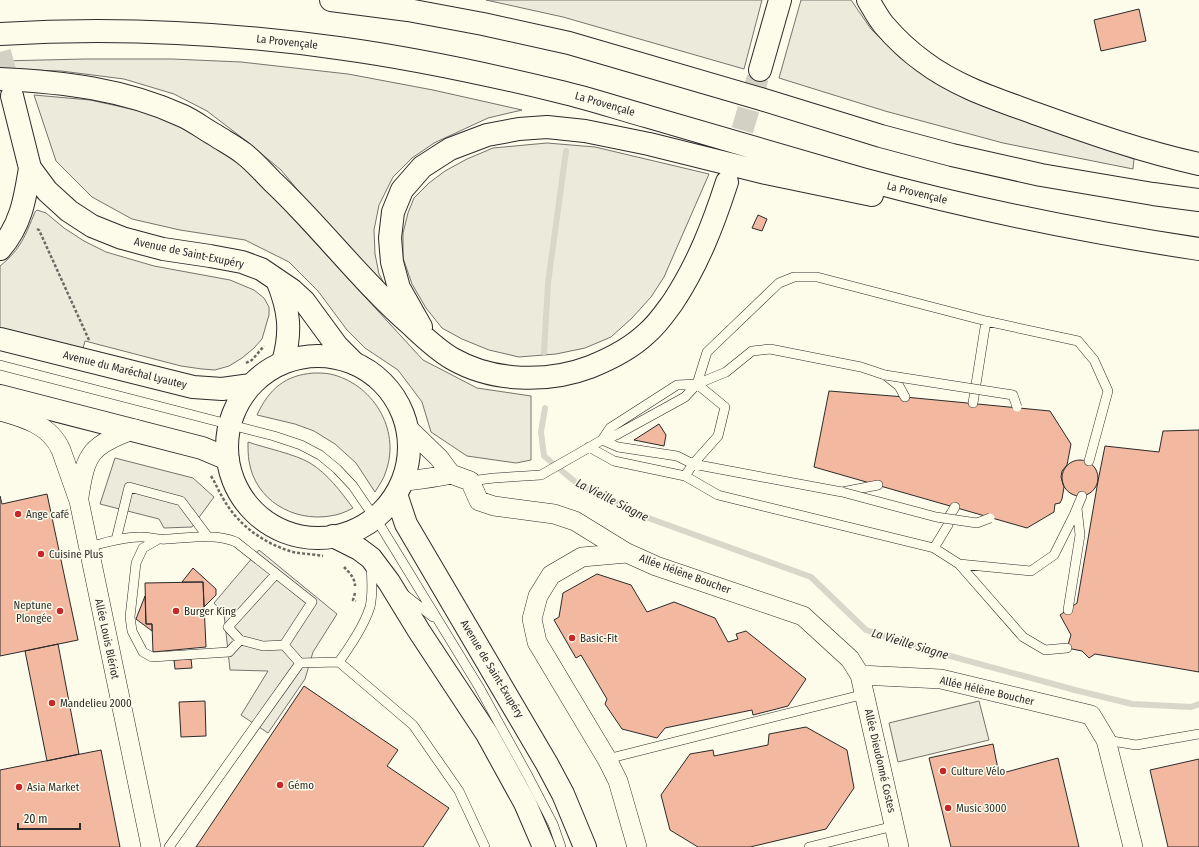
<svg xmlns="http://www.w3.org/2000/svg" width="1199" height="847" font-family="'Fira Sans Condensed',sans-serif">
<rect width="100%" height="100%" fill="#fdfbea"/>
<path fill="#ecebdb" stroke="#74746e" d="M486,0h276l-18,69 -181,-52z
M801,0h50l20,29 28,28 31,20 95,44 109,38 -1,10 -130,-26 -118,-32 -106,-33z
M85,59h87l69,3 107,12 85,16 89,20 -34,8 -54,25 -22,15 -19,19 -14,28 -5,25 1,24 4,20 14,26 -50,-56 -62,-74 -36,-30 -38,-29 -33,-17 -50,-15 -63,-8 -61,-2v-8z
M34,95l56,5 55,12 50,21 45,31 46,47 137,149 54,28 54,8v64l-15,3 -49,-7 -36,-24 -9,-30 -24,-32 -33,-22 -18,-18 -29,-39 -29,-29 -44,-22 -65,-10 -48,-11 -40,-22 -36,-36z
M547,143l48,4 114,27 -45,103 -13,20 -19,21 -21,19 -26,11 -29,6 -37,3 -30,-7 -27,-11 -20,-11 -16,-20 -14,-24 -9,-26v-25l5,-20 6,-15 15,-15 16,-12 22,-12 26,-11z
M37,210l9,3 18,15 20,13 22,11 48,14 76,14 24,10 10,8 5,9v8l-7,24 -8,9 -12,10 -13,8 -14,4 -13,-1 -21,-3 -96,-25 -3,11 -82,-20v-66c21,-17 25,-30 35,-54z
M314,373c5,0 11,0 16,1 42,9 71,55 56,97 -2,8 -7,14 -11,21l-19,-29 -21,-19 -21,-13 -19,-7 -38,-9c12,-26 28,-40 57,-42z
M248,442c17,6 47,12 62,21 18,11 31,29 43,45 -7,4 -15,7 -23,8 -37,6 -75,-16 -81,-55 -1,-6 -1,-12 -1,-19z"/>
<path fill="#eceadb" stroke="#74746e" d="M115,458l78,20 21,19 -22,30 -28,1 -5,-9 -59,-15z
M259,550l78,64 -24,38 -8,27 -37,54 -27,-18 27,-44 -38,-1 -6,-56 -10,-11z
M979,701l10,39 -91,22 -9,-39z"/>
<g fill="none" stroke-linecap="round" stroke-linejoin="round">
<path stroke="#d8d7c9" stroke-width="6" d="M544,352l4,-69 18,-132
M545,408l-4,24 3,24 35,29 72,34 160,58 55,53 62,20 147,40 57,14 59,3 8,-3"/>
</g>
<path fill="#f2b8a0" stroke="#2b2b2b" d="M1139,9l7,32 -45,10 -7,-31z
M758,215l9,4 -5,12 -10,-3z
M829,391l76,6 145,14 21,33 -4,21 -5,6 -1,6 3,10 -2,12 -2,4 -5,1 -1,8 -27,16 -213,-61z
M659,424l7,11 -2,11 -30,-6z
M1199,430v242l-104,-18 -6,4 -7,-7 -15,-3 4,-13 -11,-20 17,-12 21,-122 7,-35 54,6 4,-21z
M1062 478a18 18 0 1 1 36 0a18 18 0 1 1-36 0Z
M47,494l31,146 -78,16v-160l2,8z
M193,568l23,21v6l-12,12 -1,-25h-21z
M597,574l34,11 16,27 27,-10 41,16 13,24 10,-3 -2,-5 10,-3 60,48 -18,27 -35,9 -1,-5 -87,18 -8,10 -35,-9 -17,-25 2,-5 -26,-44 -5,3 -22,-38 5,-3 4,-24z
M203,582l3,65 -53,5 -1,-28h-6l-1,-41z
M145,596l1,28h6v7l-16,-12z
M58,644l21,110 -32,7 -22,-110z
M191,659l1,9 -17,1 -1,-9z
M304,686l94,64 -11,16 62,42 -26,39h-227z
M205,701l1,35 -25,1 -2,-35z
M806,727l41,23 7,38 -28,41 -76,18h-52l-28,-17 -9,-35 29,-41 23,-4 1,6 54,-11 1,-11z
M993,744l6,30 59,-16 21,89h-128l-22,-89z
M101,750l19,97h-120v-77z
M1199,759v88h-31l-18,-77z"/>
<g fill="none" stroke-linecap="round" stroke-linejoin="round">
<path stroke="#d3d1c4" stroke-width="22" stroke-dasharray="22 11" stroke-linecap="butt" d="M0,52l12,44"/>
<path stroke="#d3d1c4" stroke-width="22" stroke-dasharray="22 11" stroke-linecap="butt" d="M733,162l27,-92"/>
<g stroke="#2b2b2b" stroke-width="10">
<path id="service" d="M0,365l274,71 27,9 19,10 17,14 16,17 30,44 96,157 49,89 25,48 8,23
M973,403l13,-82
M602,440l8,-12 67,-43 20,-1 29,-12 26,-21 18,-2 91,18 24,8 14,11 6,11
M602,440l16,7 59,9 16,8 149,28 36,-7
M589,447l25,14 71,15 33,19 216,53 25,16 64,73 22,13 22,-2
M685,476l8,-12 25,-28 7,-29 -28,-23
M470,481l24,-3 47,-3 61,-35 14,-5 69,-38 12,-13 10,-32 72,-69 15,-6h23l169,44 92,20 16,19 14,31 -19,70
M116,540l13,-53 52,14 27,36
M157,540l-14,8 -7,15 -6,54 2,14 11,21 9,5 77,-5 11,-12
M88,547c17,-4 36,-11 54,-10 9,0 15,3 24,2 23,-1 49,-6 70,3l76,60 -28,43 16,18
M934,548l14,-23 2,-10 5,-8
M959,564l72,7 23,-16 20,-40 8,-19
M276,574l-48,53 12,13 23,6 21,-1
M405,595l28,22
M1068,610l12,-75 -3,-27
M339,662c11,-16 25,-36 31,-55 3,-13 2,-28 1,-41
M1106,740l30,5 63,-11
M607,759l258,-65
M169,847l131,-184 39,-1 74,63 46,66 26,56
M809,847l85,-21"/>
</g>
<g stroke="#2b2b2b" stroke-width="20">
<path id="minor" d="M0,411c25,7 50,14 61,39l18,51 72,346
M407,427l32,31 12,16
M451,474l19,7 9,20 15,5 60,8 21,7 52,32 29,13 147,50 47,43 10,16 39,172
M402,482c16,-3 33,-4 49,-8
M79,497c7,-46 12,-51 56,-68
M627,553l-45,4 -31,18 -13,21 -6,23 5,23 70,117 11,22 19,66
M860,675l81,4 150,36 15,25 27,107"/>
</g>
<g stroke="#2b2b2b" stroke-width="24">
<path id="secondary" d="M12,96l18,72 17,23 22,20 23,15 30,12 41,11 47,7 32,6 19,7 31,21 12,11 33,45 17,17
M0,249c21,-24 25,-50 30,-81
M277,280c12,29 15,51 6,82"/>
</g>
<g stroke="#2b2b2b" stroke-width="24">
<path id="primary" d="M0,339l193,48 29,2 29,-4
M227 447a91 91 0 1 1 182 0a91 91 0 1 1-182 0Z
M0,396l202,52 26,11
M396,494l10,30 141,240 16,30 22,53
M333,536l26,13 12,9 18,24 30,49 68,103 38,69 19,44"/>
</g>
<g stroke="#2b2b2b" stroke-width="24">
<path id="motorway" d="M331,0l77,10 75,14 86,19 192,56 120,37 71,19 89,20 112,19 46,6
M868,0c5,8 10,18 16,25 12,14 26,27 40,37 33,25 75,38 113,52 53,19 107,38 162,50
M0,34c110,-7 229,-1 338,14 74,10 149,26 223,44 30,7 59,17 88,25 71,21 142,42 213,62 111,30 223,53 337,70
M760,70l20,-70
M0,79c63,3 125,10 183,37 11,5 21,13 32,19 9,6 19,11 28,18 11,8 20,19 30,29 48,45 87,98 137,142 13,12 27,26 43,35 40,23 95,24 137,8 20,-8 40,-18 56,-33 11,-9 19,-21 27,-32 25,-38 40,-77 54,-120
M421,327l-22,-39 -7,-26 -2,-24 3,-26 9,-22 20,-23 28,-18 37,-14 32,-6 28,-2 38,4 64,13 117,29 106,22"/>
</g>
<path stroke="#6a6964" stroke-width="2.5" stroke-dasharray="3 2" stroke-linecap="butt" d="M37,229l2,1 50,110
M246,363l6,-3 12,-14
M211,476c5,8 8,16 13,24 15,26 41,44 69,52 10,2 21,2 30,4
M344,567c5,5 11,11 11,19
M355,593l-2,7 3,1"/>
<use href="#service" stroke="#fdfbea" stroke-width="9"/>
<use href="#minor" stroke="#fdfbea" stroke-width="19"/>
<use href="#secondary" stroke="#fdfbea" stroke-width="22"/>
<use href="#primary" stroke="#fdfbea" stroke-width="22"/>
<use href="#motorway" stroke="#fdfbea" stroke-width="22"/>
<g stroke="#2b2b2b" stroke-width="10" stroke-linecap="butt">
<path id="service-bridge" d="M885,375l128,20 4,12
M842,492l94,25 41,6 13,-5"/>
</g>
<use href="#service-bridge" stroke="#fdfbea" stroke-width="9"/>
</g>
<g fill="#c62828" stroke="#fdfbea" stroke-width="1.5">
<circle cx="18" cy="514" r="4"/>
<circle cx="41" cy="554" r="4"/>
<circle cx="60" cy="611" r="4"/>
<circle cx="176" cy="611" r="4"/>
<circle cx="572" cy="638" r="4"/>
<circle cx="52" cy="703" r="4"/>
<circle cx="943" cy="771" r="4"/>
<circle cx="280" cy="785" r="4"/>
<circle cx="19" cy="787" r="4"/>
<circle cx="948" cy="808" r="4"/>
</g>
<g text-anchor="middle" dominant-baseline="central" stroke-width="3" stroke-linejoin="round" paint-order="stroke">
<g font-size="11" fill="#2b2b2b" stroke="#fdfbea">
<text transform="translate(287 42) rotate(6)">La Provençale</text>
<text transform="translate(605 104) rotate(16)">La Provençale</text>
<text transform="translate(917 193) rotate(14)">La Provençale</text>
<text transform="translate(189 253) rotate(12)">Avenue de Saint-Exupéry</text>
<text transform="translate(125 370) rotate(14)">Avenue du Maréchal Lyautey</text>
<text transform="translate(685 574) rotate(20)">Allée Hélène Boucher</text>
<text transform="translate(107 639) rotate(78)">Allée Louis Blériot</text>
<text transform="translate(492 669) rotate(59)">Avenue de Saint-Exupéry</text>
<text transform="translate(987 691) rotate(13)">Allée Hélène Boucher</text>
<text transform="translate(880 761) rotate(77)">Allée Dieudonné Costes</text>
</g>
<g font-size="11" fill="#2b2b2b" stroke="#fdfbea" text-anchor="start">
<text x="26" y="514">Ange café</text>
<text x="49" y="554">Cuisine Plus</text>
<text x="52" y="605" text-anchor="end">Neptune<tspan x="52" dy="13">Plongée</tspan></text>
<text x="184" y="611">Burger King</text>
<text x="580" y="638">Basic-Fit</text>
<text x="60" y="703">Mandelieu 2000</text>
<text x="951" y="771">Culture Vélo</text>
<text x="288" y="785">Gémo</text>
<text x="27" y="787">Asia Market</text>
<text x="956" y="808">Music 3000</text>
</g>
<g font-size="12" font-style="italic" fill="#2b2b2b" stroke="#fdfbea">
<text transform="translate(612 500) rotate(27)">La Vieille Siagne</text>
<text transform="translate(910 644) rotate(17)">La Vieille Siagne</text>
</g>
</g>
<path d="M18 823v6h62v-6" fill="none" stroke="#2b2b2b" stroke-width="2"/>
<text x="24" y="823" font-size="12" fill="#2b2b2b" stroke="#fdfbea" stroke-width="3" paint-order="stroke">20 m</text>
</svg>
